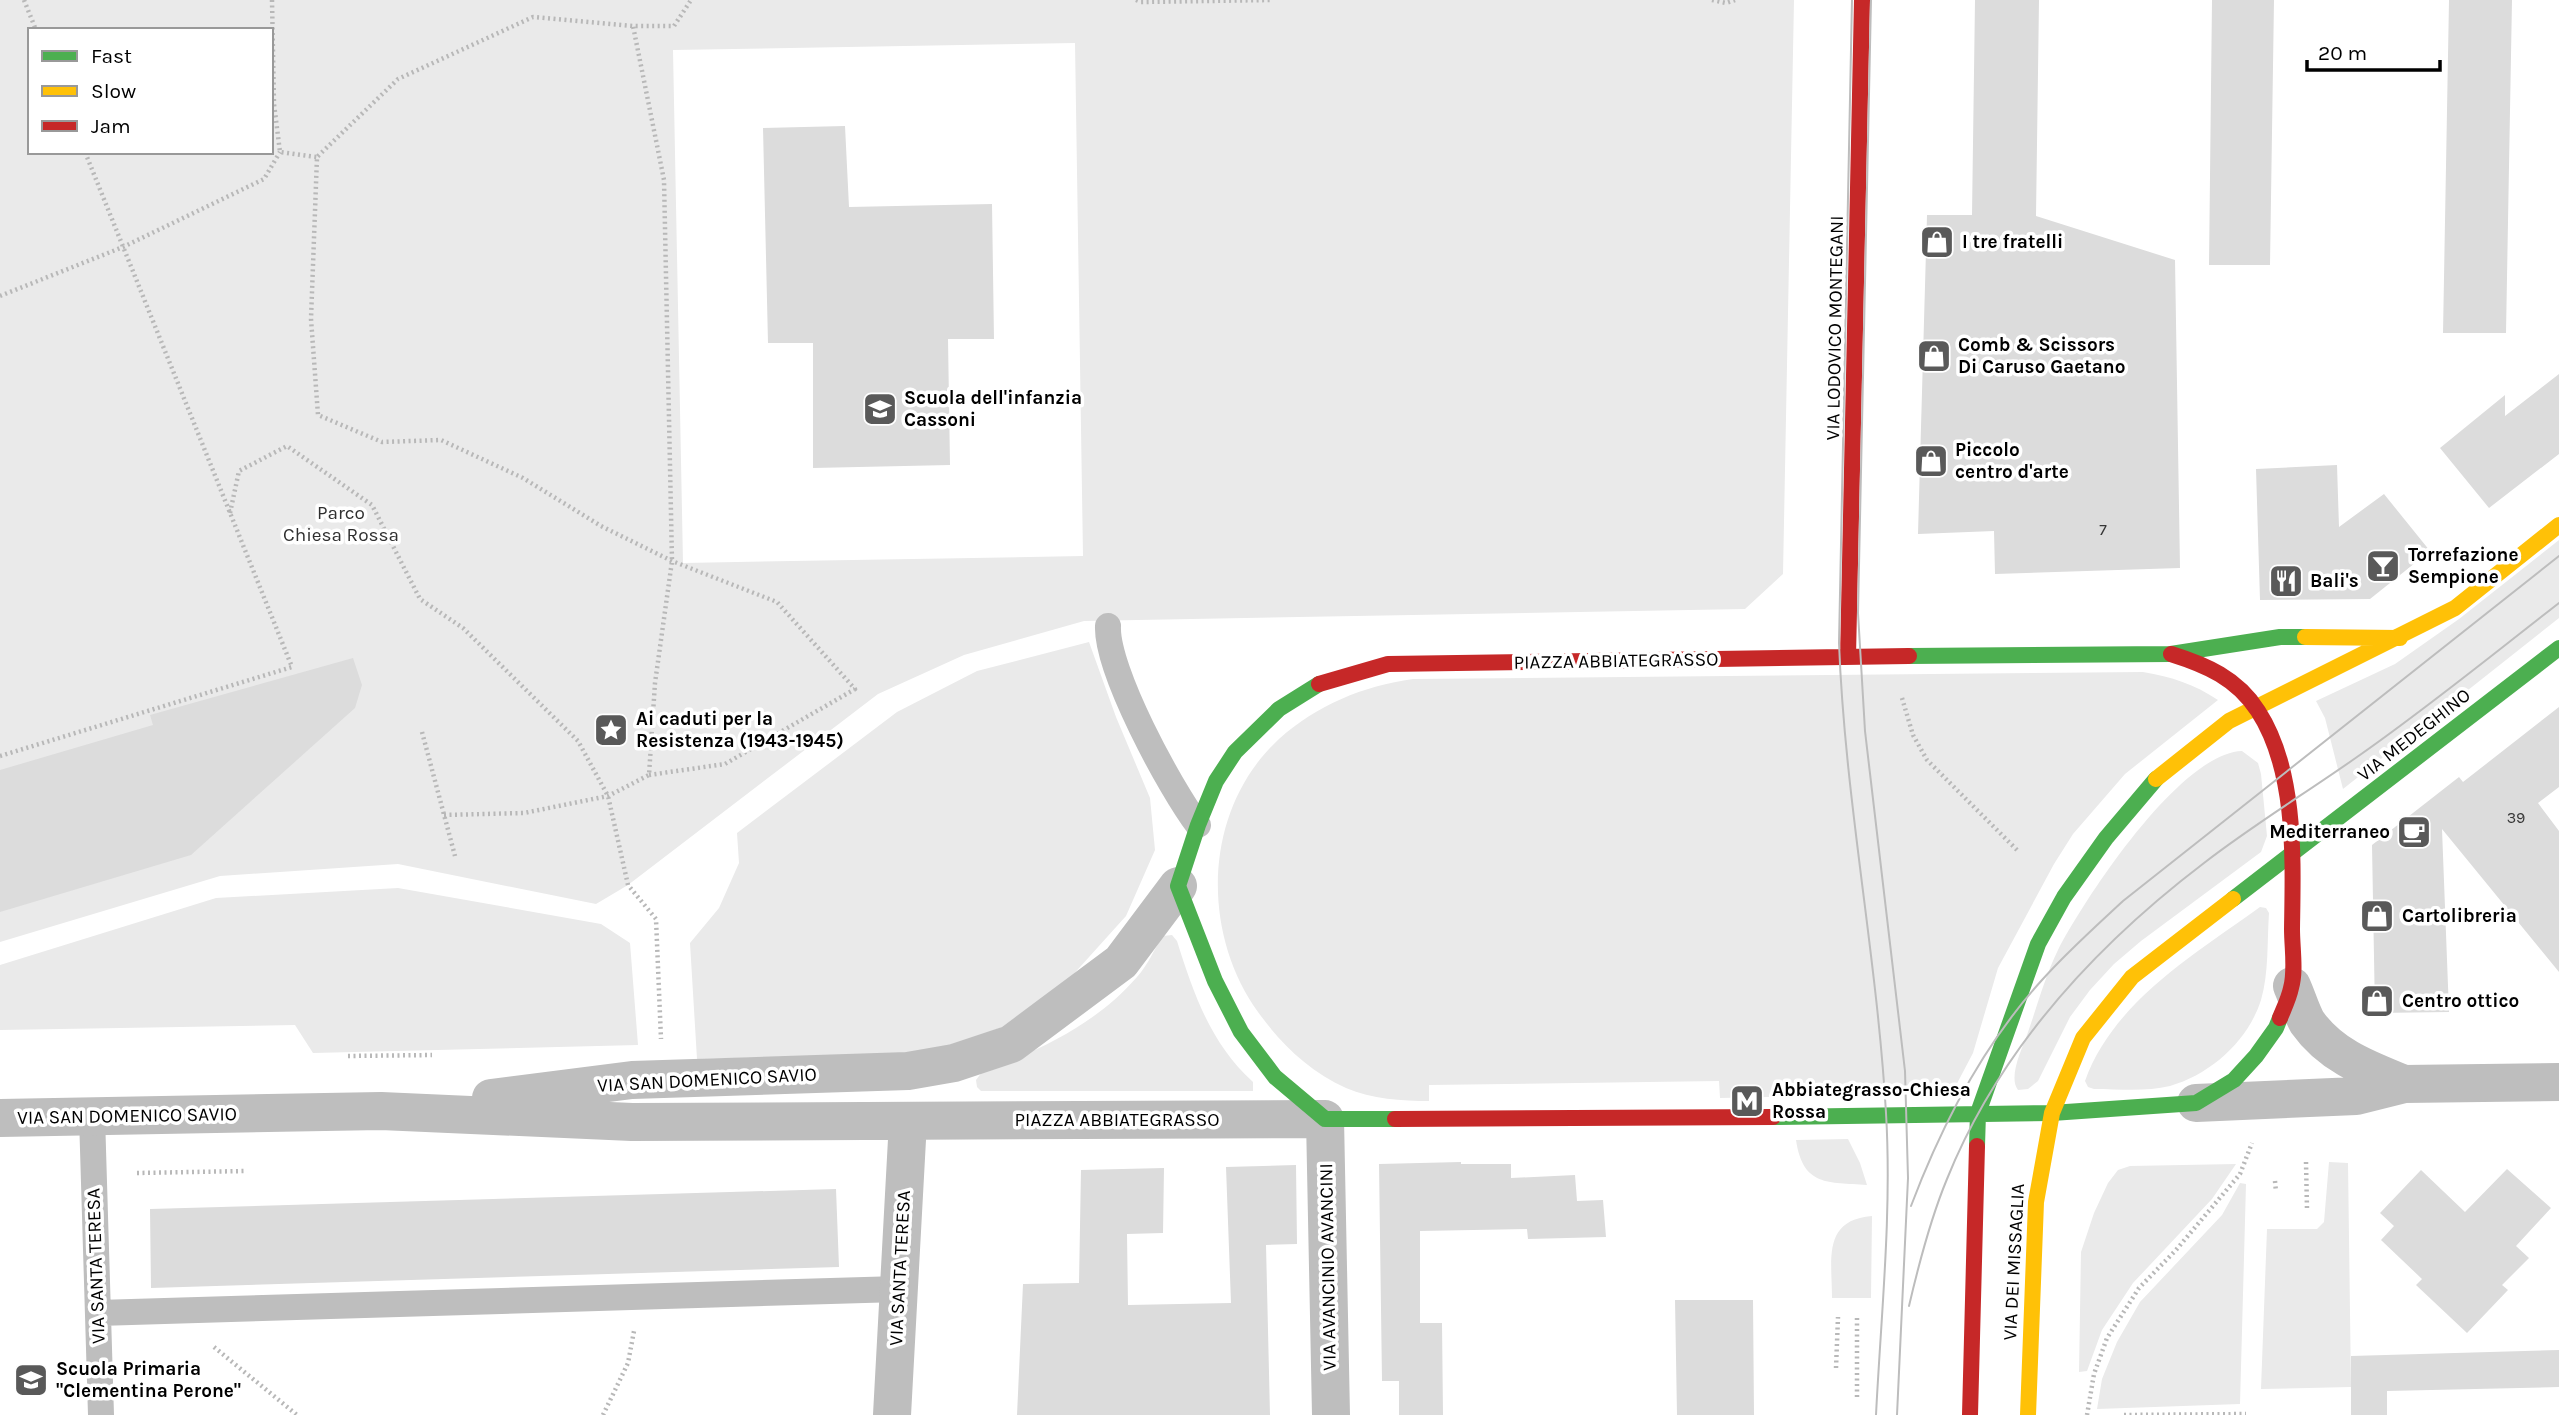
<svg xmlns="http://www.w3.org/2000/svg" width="2559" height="1415" font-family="Karla,sans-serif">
<rect width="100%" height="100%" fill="#fff"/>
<path fill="#eaeaea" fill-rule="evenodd" d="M0,0h1794l-11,574 -38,35 -661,12 -120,34 -86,39 -250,191 -32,19 -198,-40 -178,12 -220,66zM30,30h241v122h-241zM1075,43l8,513 -400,7 -10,-513z
M2559,540v78l-216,171 -18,-71 -9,-17 79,-37 64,-45z
M1089,642l27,75 34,81 5,52 -29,66 -55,61 -69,50 -67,26 -238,6 -7,-116 29,-35 20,-45 -2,-30 160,-121 80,-41z
M2143,672c29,5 51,12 75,28l-93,74 -52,60 -19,30 -56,104 -25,85 -21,40 -232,5 -1,-17 -290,4v16c-27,0 -57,-2 -83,-13 -37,-17 -65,-44 -88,-76 -58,-81 -55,-203 21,-273 38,-34 84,-53 134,-60z
M2242,751l16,12 3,11 6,62 -6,16 -120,89 -27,23 -24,26 -20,27 -32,64 -10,8 -10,1c-10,-13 4,-41 9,-55 10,-28 18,-59 31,-85 27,-52 122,-197 184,-199z
M398,888l203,36 29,19 8,102 -325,8 -18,-28 -295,5v-65l216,-67z
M2260,907l6,1 3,5c-2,28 0,60 -8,87 -13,41 -50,74 -91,86 -24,6 -51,3 -76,3l-6,-2 -3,-6c28,-79 110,-127 175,-174z
M1172,935l5,6c17,54 34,103 76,141v9h-272l-4,-4 -1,-7 6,-8c58,-22 113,-47 155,-95 11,-12 17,-28 26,-41z
M1848,1139l12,24 7,22c-39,-3 -64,2 -71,-45z
M2329,1162l19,1 3,224 -90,2 6,-160h50l7,-7z
M2236,1164l-24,35 -79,84 -31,47 -15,41 -8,1 2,-120 13,-39 14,-30 10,-13 12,-4z
M2240,1183l6,1 -6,220 -143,5 5,-30 15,-37 23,-40 82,-87z
M1872,1216l-1,82h-39c0,-38 -10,-78 40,-82z"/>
<path fill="#dcdcdc" d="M1975,0h64l-3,216 139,44 5,308 -185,6 -1,-43 -76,3 9,-319h45z
M2212,0h62l-4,265h-61z
M2449,0h63l-6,333h-63z
M845,126l4,81 143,-3 2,135h-46l2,126 -137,3v-125h-45l-5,-215z
M2559,374v80l-70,54 -49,-60 65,-53v21z
M2337,465l2,62 45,-33 46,57 -60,48 -110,1 -4,-131z
M353,658l9,27 -7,23 -164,147 -191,57v-142l153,-45 -3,-10z
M2559,707v80l-21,16 21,28v141l-117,-143 7,183 -74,1 -3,-168 87,-68 4,5z
M1461,1162v2h50v14l64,-3 2,26 26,-1 3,37 -78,2 -1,-10 -107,2v92h22l1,92h-44v-34h-17l-3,-217z
M1296,1165l1,79 -31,1 4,170h-253l6,-131 56,-1 2,-113 83,-2 -1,65 -36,1 1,71 103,-2 -5,-136z
M2507,1169l44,39 -35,38 13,12 -27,27 6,5 -41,43 -51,-48 6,-6 -41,-39 13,-14 -14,-13 41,-43 44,42z
M836,1189l3,78 -688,21 -1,-79z
M1675,1300h78l1,115h-77z
M2559,1350v37l-172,4v24h-36v-59z"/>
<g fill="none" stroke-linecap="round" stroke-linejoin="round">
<path stroke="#b8b8b8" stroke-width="4.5" stroke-dasharray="2 3.5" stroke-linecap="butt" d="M24,0l12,30
M272,0l2,104 6,48 37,5
M1136,0l5,2 131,-2
M1712,0l14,3 9,-3
M0,296l123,-49 141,-68 16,-27
M230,513l9,-42 48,-25 85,59 48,94 43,29 115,113 30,55 20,89 28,34 5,120
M1902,698l11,37 14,25 91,91
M422,732l33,124
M0,756l292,-89 -207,-515
M649,775l76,-11 130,-75 -78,-87 -105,-41 -71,-35 -78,-48 -82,-38 -59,2 -64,-27 -7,-96 6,-162 81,-78 135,-62 100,9h41l17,-26
M444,815l80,-2 84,-17 41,-21 6,-92 17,-122 -8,-381 -31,-154
M348,1056l84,-1
M2306,1162l1,47
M137,1173l110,-2
M2275,1181l1,11
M1857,1318v80
M214,1347l83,68
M1836,1368l2,-51
M603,1415l25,-52 6,-32
M2087,1415l7,-41 13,-36 32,-50 37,-38 64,-76 12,-31
M2124,1415l122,-1"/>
<path stroke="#bebebe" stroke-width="26" d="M1108,626c-2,44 62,162 90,199
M92,1116l9,299
M98,1313l801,-24"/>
<path stroke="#bebebe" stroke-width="38" d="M2292,986c5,11 9,25 15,36 24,34 60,47 97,62
M491,1098l141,-18 276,-9 46,-8 57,-19 110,-82 57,-76
M2196,1103l160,-7 48,-12 155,-2
M0,1118l381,-7 251,11 693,-3 6,296
M892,1415l16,-294"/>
<path stroke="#4caf50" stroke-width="16" d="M1909,656l262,-2 109,-17h25
M1319,684l-40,25 -44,43 -19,29 -18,44 -20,61 37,95 26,51 34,45 50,42h70
M2233,899l326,-251
M1773,1117l279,-4 144,-10 38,-23 22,-24 20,-28 4,-10
M1977,1146l1,-33 60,-169 26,-47 42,-59 50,-59"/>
<path stroke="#ffc107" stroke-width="16" d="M2305,637l95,1
M2156,779l73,-58 226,-113 104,-83
M2028,1415l8,-213 16,-89 31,-75 49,-61 101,-78"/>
<path stroke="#c62828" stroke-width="16" d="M2171,654c35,11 66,24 87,57 39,60 35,149 34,218 0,19 4,42 -1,59 -2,10 -7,20 -11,30
M1848,657l14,-657
M1319,684l69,-20 521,-8
M1395,1119l378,-2
M1970,1415l7,-269"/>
<path stroke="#bdbdbd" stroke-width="2" d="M1852,0l-13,643c6,158 38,313 47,470 6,100 -5,202 -10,302
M1871,0l-13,613 7,118 40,340 3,107 -11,237
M1911,1206c31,-82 72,-161 131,-226 25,-28 53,-53 81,-79l436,-345
M1909,1306c10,-43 21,-86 38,-127 52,-129 148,-233 257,-316 49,-38 102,-70 153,-106 69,-48 135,-102 202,-154"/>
</g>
<defs>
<g id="shop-square" transform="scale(1.75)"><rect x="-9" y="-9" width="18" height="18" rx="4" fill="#595959" stroke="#fff"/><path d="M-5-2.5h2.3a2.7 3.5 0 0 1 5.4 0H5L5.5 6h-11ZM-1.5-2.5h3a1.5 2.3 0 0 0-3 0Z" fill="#fff"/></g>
<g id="school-square" transform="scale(1.75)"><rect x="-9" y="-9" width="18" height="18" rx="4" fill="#595959" stroke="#fff"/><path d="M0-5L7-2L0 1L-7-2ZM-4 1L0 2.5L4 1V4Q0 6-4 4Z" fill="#fff"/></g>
<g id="bar-square" transform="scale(1.75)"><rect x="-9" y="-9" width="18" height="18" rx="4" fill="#595959" stroke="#fff"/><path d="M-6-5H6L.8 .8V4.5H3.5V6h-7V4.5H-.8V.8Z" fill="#fff"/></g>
<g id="restaurant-square" transform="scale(1.75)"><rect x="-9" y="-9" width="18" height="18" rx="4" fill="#595959" stroke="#fff"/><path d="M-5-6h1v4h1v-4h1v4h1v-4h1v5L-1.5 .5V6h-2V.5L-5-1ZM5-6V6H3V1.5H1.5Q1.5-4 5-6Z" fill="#fff"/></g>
<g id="sight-square" transform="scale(1.75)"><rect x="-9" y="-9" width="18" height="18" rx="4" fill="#595959" stroke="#fff"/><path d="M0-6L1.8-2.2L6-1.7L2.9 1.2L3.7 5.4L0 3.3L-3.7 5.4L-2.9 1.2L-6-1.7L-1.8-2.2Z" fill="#fff"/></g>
<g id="cafe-square" transform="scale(1.75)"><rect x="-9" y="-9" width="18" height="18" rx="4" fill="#595959" stroke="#fff"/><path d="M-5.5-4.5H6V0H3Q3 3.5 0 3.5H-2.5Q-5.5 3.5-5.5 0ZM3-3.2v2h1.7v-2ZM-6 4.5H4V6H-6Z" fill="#fff"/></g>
<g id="metro-square" transform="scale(1.75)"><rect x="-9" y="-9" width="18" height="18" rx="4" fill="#595959" stroke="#fff"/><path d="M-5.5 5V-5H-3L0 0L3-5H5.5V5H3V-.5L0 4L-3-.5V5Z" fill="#fff"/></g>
</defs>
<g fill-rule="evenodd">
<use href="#shop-square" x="1937" y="242"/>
<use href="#shop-square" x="1934" y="356"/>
<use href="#school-square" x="880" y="409"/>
<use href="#shop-square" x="1931" y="461"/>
<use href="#bar-square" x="2383" y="566"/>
<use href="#restaurant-square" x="2286" y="581"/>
<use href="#sight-square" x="611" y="730"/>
<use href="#cafe-square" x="2414" y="832"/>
<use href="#shop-square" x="2377" y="916"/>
<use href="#shop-square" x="2377" y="1001"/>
<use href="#metro-square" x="1747" y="1101"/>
<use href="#school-square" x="31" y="1380"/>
</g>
<g text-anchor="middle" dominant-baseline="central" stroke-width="7" stroke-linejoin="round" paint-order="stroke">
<g font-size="16" fill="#373737">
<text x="2103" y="529">7</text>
<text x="2516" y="817">39</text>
</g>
<g font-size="19" font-weight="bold" fill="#000" stroke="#fff" text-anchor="start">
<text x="1962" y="242">I tre fratelli</text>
<text x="1958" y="345">Comb &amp; Scissors<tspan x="1958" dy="22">Di Caruso Gaetano</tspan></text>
<text x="904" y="398">Scuola dell'infanzia<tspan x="904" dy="22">Cassoni</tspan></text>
<text x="1955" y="450">Piccolo<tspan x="1955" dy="22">centro d'arte</tspan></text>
<text x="2408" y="555">Torrefazione<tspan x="2408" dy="22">Sempione</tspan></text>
<text x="2310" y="581">Bali's</text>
<text x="636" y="719">Ai caduti per la<tspan x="636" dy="22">Resistenza (1943-1945)</tspan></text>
<text x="2390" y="832" text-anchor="end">Mediterraneo</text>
<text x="2402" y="916">Cartolibreria</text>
<text x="2402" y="1001">Centro ottico</text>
<text x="1772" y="1090">Abbiategrasso-Chiesa<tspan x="1772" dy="22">Rossa</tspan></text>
<text x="56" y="1369">Scuola Primaria<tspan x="56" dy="22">"Clementina Perone"</tspan></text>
</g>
<g font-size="19" fill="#000" stroke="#fff">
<text transform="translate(1835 328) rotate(-89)">VIA LODOVICO MONTEGANI</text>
<text transform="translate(1616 661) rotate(-1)">PIAZZA ABBIATEGRASSO</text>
<text transform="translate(2414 735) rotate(-38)">VIA MEDEGHINO</text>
<text transform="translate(707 1080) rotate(-3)">VIA SAN DOMENICO SAVIO</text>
<text transform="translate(127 1116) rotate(-1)">VIA SAN DOMENICO SAVIO</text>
<text x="1117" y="1120">PIAZZA ABBIATEGRASSO</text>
<text transform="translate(2014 1262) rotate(-87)">VIA DEI MISSAGLIA</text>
<text transform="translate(96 1266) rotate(-92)">VIA SANTA TERESA</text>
<text transform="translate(1328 1267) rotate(-91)">VIA AVANCINIO AVANCINI</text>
<text transform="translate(900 1268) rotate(-87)">VIA SANTA TERESA</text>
</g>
<g font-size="19" fill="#2f2f2f" stroke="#fff">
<text x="341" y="513">Parco<tspan x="341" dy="22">Chiesa Rossa</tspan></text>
</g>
</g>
<rect x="28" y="28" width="245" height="126" fill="#ffffff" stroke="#999999" stroke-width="2"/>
<rect x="42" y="51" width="35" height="10" fill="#4caf50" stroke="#999999" stroke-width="2"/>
<text x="91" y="63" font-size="21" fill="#000000">Fast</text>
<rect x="42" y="86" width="35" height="10" fill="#ffc107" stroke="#999999" stroke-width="2"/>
<text x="91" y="98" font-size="21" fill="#000000">Slow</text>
<rect x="42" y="121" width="35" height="10" fill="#c62828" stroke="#999999" stroke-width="2"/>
<text x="91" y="133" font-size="21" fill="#000000">Jam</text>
<path d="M2307 60v10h133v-10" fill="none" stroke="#000000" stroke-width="3.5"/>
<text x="2318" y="60" font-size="21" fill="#000000" stroke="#ffffff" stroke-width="5" paint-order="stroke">20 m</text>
</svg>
